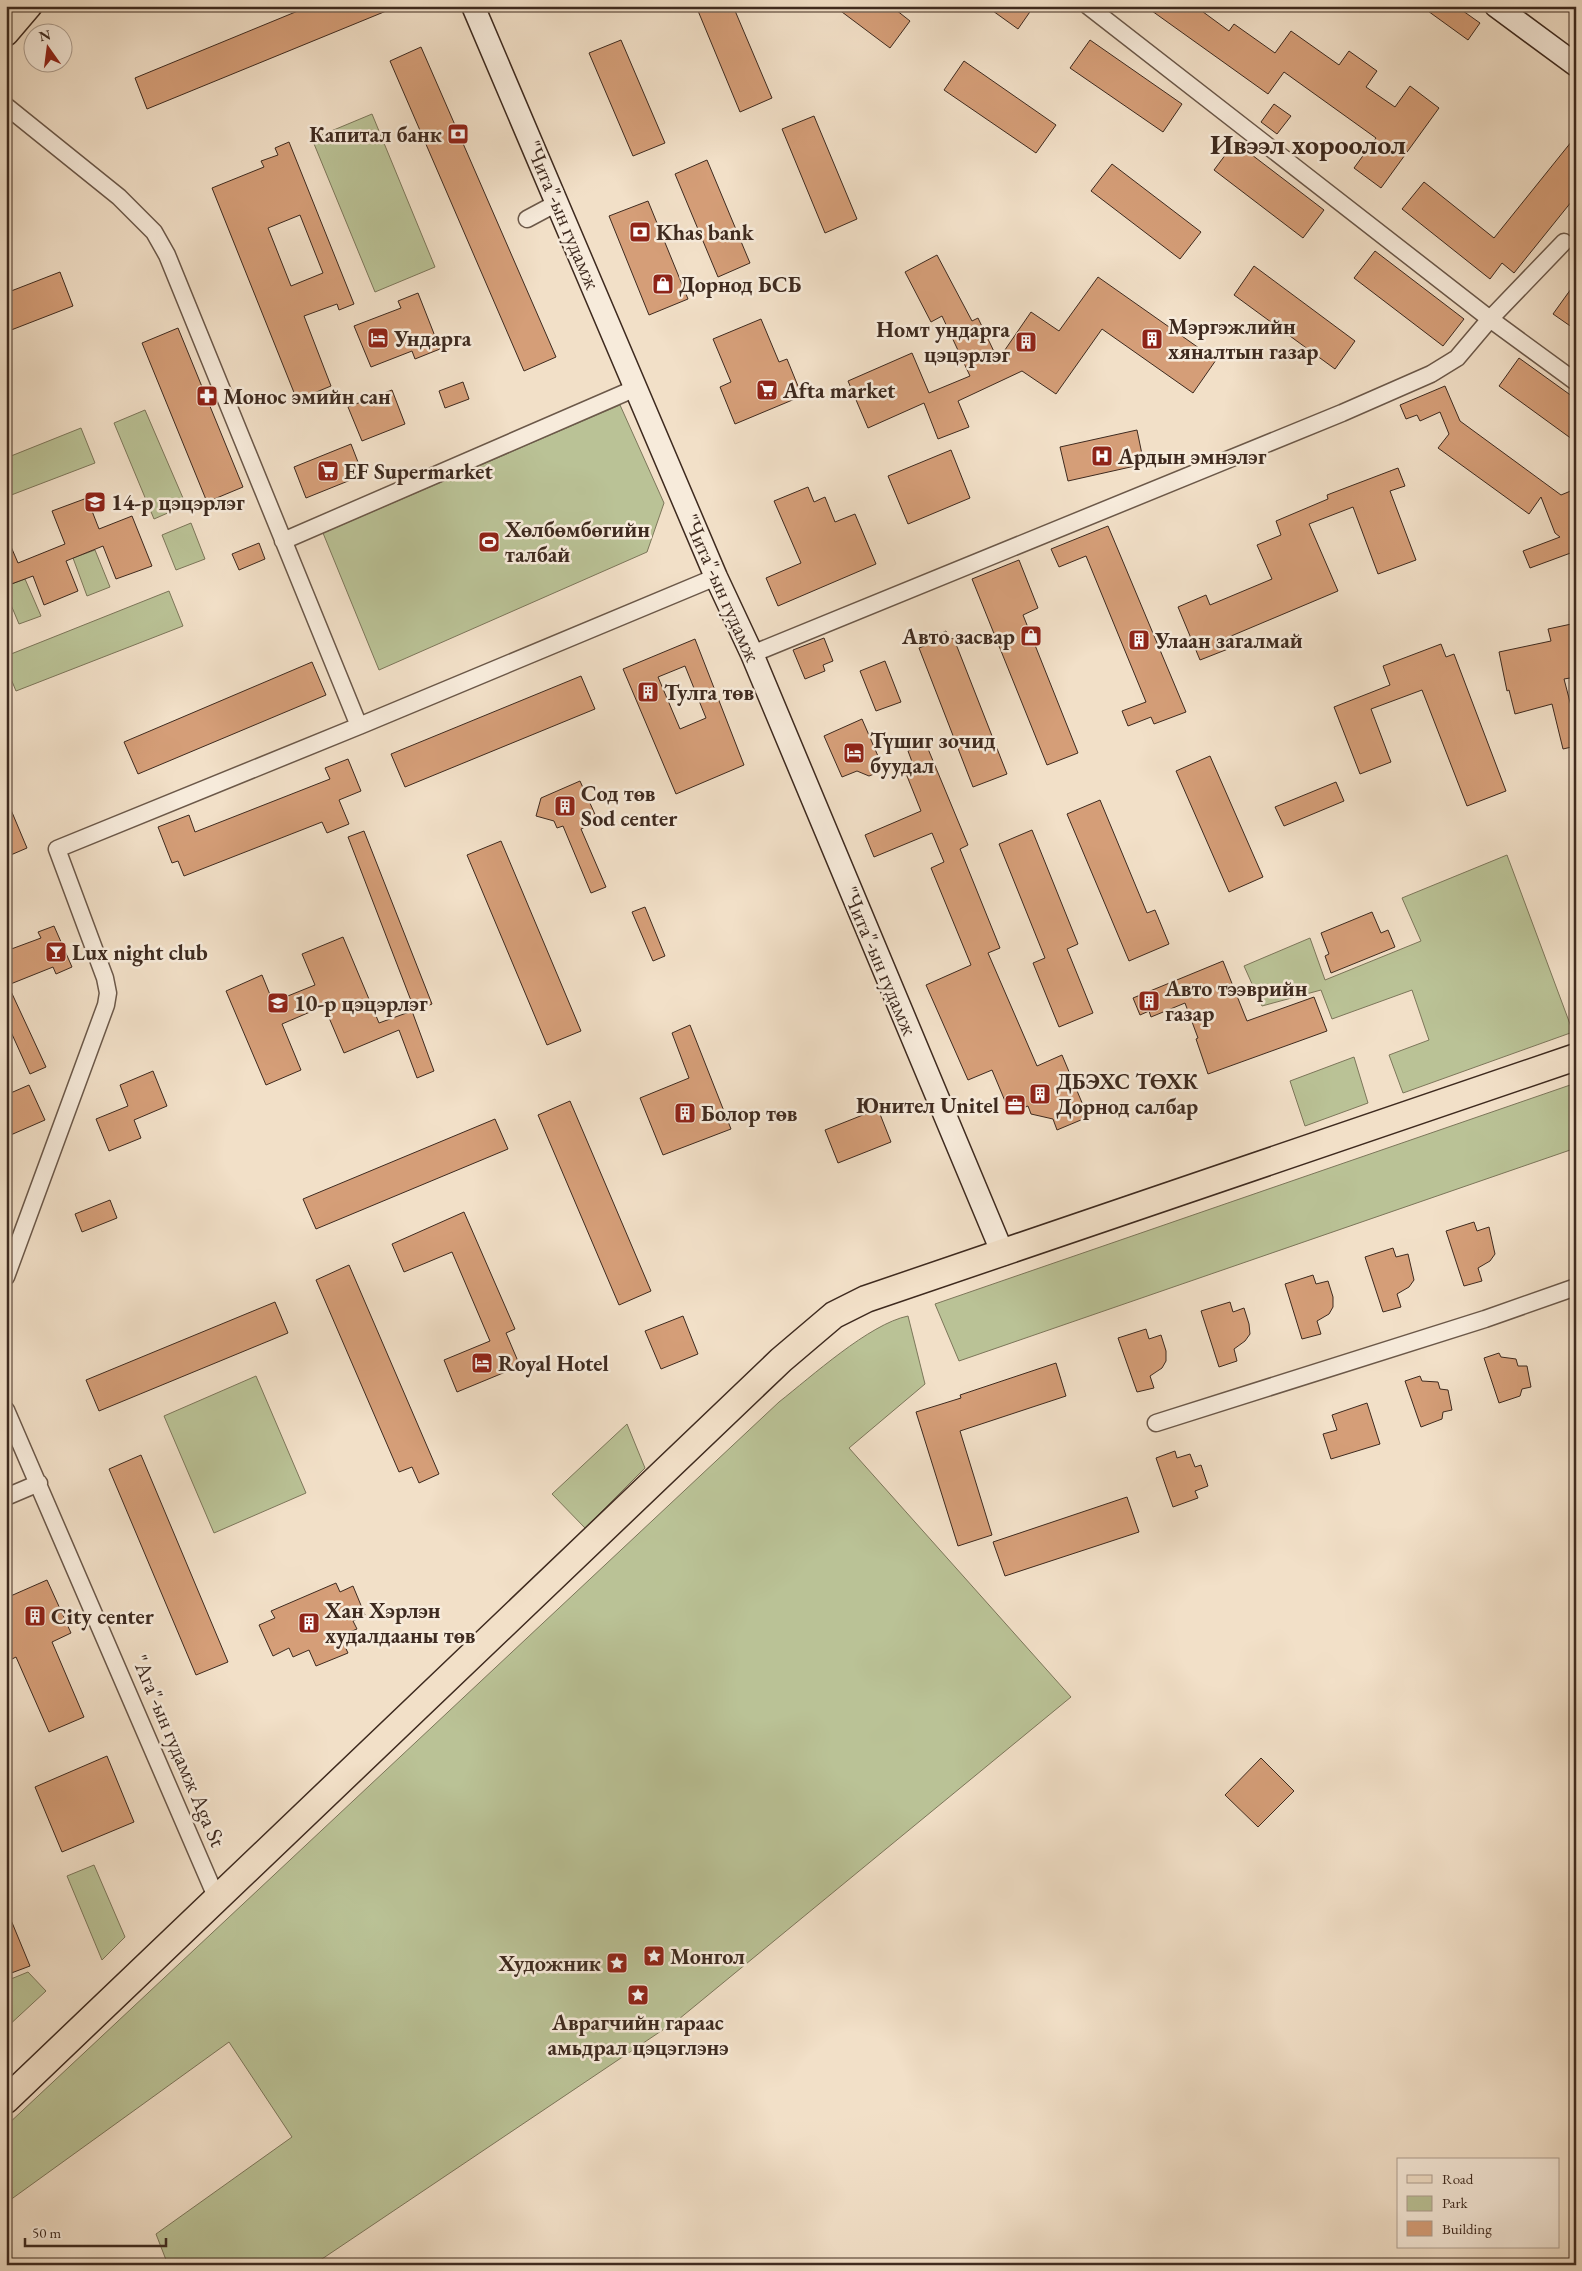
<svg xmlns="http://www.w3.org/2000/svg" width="1582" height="2271" font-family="'EB Garamond',serif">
<rect width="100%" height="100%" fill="#f2e0c8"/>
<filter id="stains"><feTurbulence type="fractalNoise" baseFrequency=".004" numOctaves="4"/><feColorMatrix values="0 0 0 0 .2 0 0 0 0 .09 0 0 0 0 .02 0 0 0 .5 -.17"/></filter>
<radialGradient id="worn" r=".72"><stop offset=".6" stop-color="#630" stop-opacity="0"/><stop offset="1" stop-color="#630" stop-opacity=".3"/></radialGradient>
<path fill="#bac296" stroke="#7c765a" d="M372,114l63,153 -60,25 -63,-153z
M620,405l44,98 -17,49 -268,118 -56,-137z
M145,410l41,95 -32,14 -40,-96z
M81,428l14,35 -89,34v-39z
M191,523l14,36 -29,11 -14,-35z
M95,550l15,37 -23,9 -14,-38z
M25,579l16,37 -22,8 -13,-31v-7z
M169,591l14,35 -167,65 -10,-24v-11z
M1507,855l66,177 -170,61 -14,-38 40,-15 -17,-50 -80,29 -11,-29 -59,16 -18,-40 66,-28 15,42 96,-39 -19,-43z
M1354,1057l14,46 -63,23 -15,-45z
M1576,1083v65l-617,213 -24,-57z
M908,1316l17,68 -76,64 222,249 -392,322 -366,246h-145l-12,-31 136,-97 -63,-95 -223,161v-77l773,-724c32,-25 90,-78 129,-86z
M256,1376l50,117 -92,40 -50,-117z
M627,1424l18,44 -60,60 -33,-34z
M94,1865l31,72 -23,23 -35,-84z
M28,1972l18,19 -40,37v-47z"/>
<path fill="#d59e78" stroke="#3e2a1f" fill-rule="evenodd" d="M310,6l86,1 -249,102 -12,-31z
M696,6h37l39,92 -32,14z
M834,6h57l19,15 -20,27z
M986,6h48l-16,23z
M1145,6h50l34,25 5,-7 41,29 16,-22 48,34 10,-14 28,20 -11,16 29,20 15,-21 29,22 -58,80 -27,-20 22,-30 -92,-66 -16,22z
M1421,6h35l24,17 -12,17z
M621,40l44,103 -32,13 -44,-103z
M1090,40l92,64 -19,28 -93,-64z
M421,47l135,310 -32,14 -134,-310z
M964,61l92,64 -20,28 -92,-63z
M1274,104l17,12 -14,18 -16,-12z
M814,116l43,103 -32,14 -43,-104z
M1576,136v60l-62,77 -12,-10 -12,16 -88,-70 22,-27 70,56z
M289,142l65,162 -15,6 -2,-6 -33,12 27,70 -34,14 -85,-212 52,-21 -3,-6 17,-6 -3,-7zM300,215l23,58 -32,13 -23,-58z
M1235,142l89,68 -21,28 -89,-68z
M707,160l43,103 -32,14 -43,-103z
M1112,164l89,68 -21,27 -89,-68z
M648,201l40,98 -39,16 -40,-99z
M1375,251l89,68 -21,27 -89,-68z
M937,255l35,66 6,-3 20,42 33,-48 28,19 39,-54 118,83 -23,33 -91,-64 -46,65 -34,-23 -64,30 11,26 -31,12 -14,-36 -56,25 -20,-47 64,-28 17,40 41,-17 -28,-60 -11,6 -26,-50z
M1254,266l101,75 -20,28 -101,-74z
M60,272l13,34 -67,26v-39z
M1576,282v48l-23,-16z
M418,293l22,56 -25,10 -3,-8 -41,16 -17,-41 47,-18 -3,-7z
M761,319l18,43 8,-3 15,37 -67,28 -15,-37 11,-5 -18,-43z
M178,328l65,159 -36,15 -65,-159z
M1519,358l57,41v43l-77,-56z
M463,382l6,17 -24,9 -6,-17z
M1445,386l15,35 101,74 12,-5 3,9v52l-46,17 -7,-17 37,-14 -5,-4 -14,-36 -12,17 -91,-66 11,-14 -9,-22 -20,9 -3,-6 -11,4 -6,-14z
M392,390l13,34 -43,17 -14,-34z
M1137,430l7,34 -76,17 -8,-34z
M351,444l12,31 -57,23 -12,-31z
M951,450l19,48 -62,26 -20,-48z
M1398,468l7,18 -15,5 26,69 -38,14 -25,-67 -44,17 29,67 -114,48 4,10 -28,11 -22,-53 28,-12 4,10 62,-26 -15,-34 24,-10 -5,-14 52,-22 -1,-4z
M808,487l6,15 11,-5 10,25 20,-8 21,50 -98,42 -12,-28 35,-15 -27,-62z
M87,498l12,31 33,-13 20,50 -36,13 -13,-33 -37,15 12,30 -34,14 -11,-29 -27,10v-51l12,28 47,-19 -13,-33z
M1108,526l78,186 -32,12 -3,-7 -23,9 -6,-15 24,-9 -60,-146 -27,11 -8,-18z
M259,543l6,16 -26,11 -7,-16z
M1019,560l19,48 -15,7 55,138 -31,12 -75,-186z
M1576,623v54l-12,2 12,46v21l-13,3 -11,-45 -37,10 -6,-24 -2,1 -8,-39 52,-11 -3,-12z
M946,631l3,7 5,1 53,135 -34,13 -54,-139 13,-5 -2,-5z
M824,638l9,23 -10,4 2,6 -20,8 -12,-29z
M695,639l49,126 -68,29 -53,-125zM685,666l21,52 -26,11 -22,-52z
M1441,644l5,13 8,-3 52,137 -39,15 -45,-116 -51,19 20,53 -31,12 -26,-67 56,-22 -7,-19z
M885,661l16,41 -25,9 -16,-40z
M312,662l14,33 -188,79 -14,-32z
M581,676l14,33 -190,78 -14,-33z
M862,719l22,51 -15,6 -12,-5 -15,6 -18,-41z
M926,744l42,101 -8,4 40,99 -12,5 49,113 25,-11 26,62 -31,13 -4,-11 -22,-5 -3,-8 -18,7 -18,-43 -24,10 -42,-95 45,-20 -40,-97 13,-6 -12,-29 -58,24 -9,-22 56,-24 -16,-40 9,-4 -6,-16z
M1210,756l53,121 -34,15 -53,-121z
M348,759l13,32 -22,9 10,24 -22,9 -5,-11 -138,54 -6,-15 -6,2 -14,-36 31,-12 6,17 135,-53 -5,-11z
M580,781l18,40 -17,8 25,58 -15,6 -28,-67 -6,2 -3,-7 -18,-5 5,-18z
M1336,782l8,19 -60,25 -9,-19z
M6,798l21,50 -21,9z
M1100,800l47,113 8,-3 14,34 -40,17 -62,-147z
M1032,830l46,114 -11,5 26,64 -34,14 -26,-64 12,-5 -46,-114z
M364,831l68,173 -17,7 -67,-174z
M501,841l80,190 -34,14 -80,-190z
M645,907l20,49 -12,5 -21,-49z
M1372,912l9,21 7,-3 7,17 -64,26 -6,-17 4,-2 -8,-21z
M54,926l18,41 -16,7 -3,-7 -45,18 38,82 -16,7 -24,-53v-70l35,-13 -3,-6z
M343,937l36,86 33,-12 22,60 -17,7 -18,-48 -55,23 -20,-47 -42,18 19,46 -35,15 -40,-94 36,-16 11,27 42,-17 -13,-31z
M1223,961l24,60 67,-24 13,34 -119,43 -12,-35 2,-1 -13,-35 -34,14 -2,-6 -9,4 -7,-17z
M690,1025l41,104 -68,26 -23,-57 49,-20 -17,-45z
M153,1071l14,35 -33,14 7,18 -32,13 -13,-32 32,-13 -8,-21z
M29,1085l16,35 -39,17v-42z
M570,1101l81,190 -32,14 -81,-190z
M878,1109l13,33 -53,21 -13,-33z
M495,1119l13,30 -192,80 -13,-30z
M110,1200l7,18 -35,14 -7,-18z
M464,1212l51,117 -9,4 14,33 -63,26 -13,-32 46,-19 -38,-89 -48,20 -12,-28z
M1474,1222l3,9 12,-4 6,27 -5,7 -12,7 4,13 -18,5 -18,-55z
M1393,1248l3,9 12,-3 6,26 -5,7 -12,7 4,13 -18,5 -18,-55z
M349,1265l90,209 -20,9 -7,-16 -13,5 -83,-192z
M1313,1275l3,9 12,-3 5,16v10l-4,7 -12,7 4,13 -19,5 -17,-55z
M275,1302l13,31 -189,78 -13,-31z
M1230,1302l3,10 11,-4 5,16 1,10 -5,7 -11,8 3,12 -18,6 -18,-56z
M683,1316l15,38 -37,15 -16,-38z
M1146,1329l3,10 12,-4 5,16v10l-4,7 -12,8 4,12 -17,4 -19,-54z
M1499,1353l2,4 15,2 2,7h9l4,21 -9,2 -2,7 -21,7 -15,-45z
M1056,1363l10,33 -106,35 32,104 -34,11 -42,-134 45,-14 -1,-3z
M1420,1376l2,5 16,1 2,7 8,1 4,20 -9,2 -1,7 -21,8 -16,-46z
M1367,1403l13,41 -49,15 -8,-25 14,-4 -5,-15z
M1175,1451l2,7 13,-4 5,13 6,-2 7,21 -13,5 3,7 -25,9 -17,-49z
M141,1455l87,207 -32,13 -87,-206z
M1127,1497l12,35 -134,44 -12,-34z
M47,1580l24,53 -19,9 32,75 -35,15 -33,-75 -10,5v-64z
M336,1583l4,9 13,-6 12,29 -12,6 4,8 -17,7 8,17 -32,13 -7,-16 -16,7 -4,-9 -16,8 -14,-31 16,-7 -4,-7z
M107,1756l27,66 -72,30 -27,-65z
M1261,1758l33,33 -36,36 -33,-32z
M6,1908l24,58 -24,9z"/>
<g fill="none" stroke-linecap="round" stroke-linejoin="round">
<g stroke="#6b5849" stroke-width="19">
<path id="minor" d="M1088,6l402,313 86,63
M6,106l113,91 35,35 13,23 192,471 -302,123 48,129 3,15 -2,12 -100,272
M527,219l30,-16
M283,541l353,-153
M752,654l590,-241 89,-39 26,-16 33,-39 74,-77
M359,726l357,-149
M6,1410l211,489
M1156,1423l329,-104 91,-32
M6,1497l33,-14"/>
</g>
<g stroke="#3e2a1f" stroke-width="25">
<path id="secondary" d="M473,6l243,571 36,77 251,600
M1496,6l80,59"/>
</g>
<g stroke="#3e2a1f" stroke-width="28">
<path id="primary" d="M6,33l23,-27"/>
</g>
<g stroke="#3e2a1f" stroke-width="29">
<path id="trunk" d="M6,2100l775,-740 53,-45 32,-16 710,-242"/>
</g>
<use href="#minor" stroke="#f7ebdb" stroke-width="16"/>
<use href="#secondary" stroke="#f7ebdb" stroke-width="22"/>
<use href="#primary" stroke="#f2e0c8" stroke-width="25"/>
<use href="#trunk" stroke="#f2e0c8" stroke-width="26"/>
</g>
<defs>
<g id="bank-square" transform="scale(1.125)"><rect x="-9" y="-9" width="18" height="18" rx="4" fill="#8f2418" stroke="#f7ebdb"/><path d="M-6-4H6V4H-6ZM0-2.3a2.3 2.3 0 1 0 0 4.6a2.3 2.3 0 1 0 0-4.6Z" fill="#fff"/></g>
<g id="shop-square" transform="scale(1.125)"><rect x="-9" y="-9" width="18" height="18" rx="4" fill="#8f2418" stroke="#f7ebdb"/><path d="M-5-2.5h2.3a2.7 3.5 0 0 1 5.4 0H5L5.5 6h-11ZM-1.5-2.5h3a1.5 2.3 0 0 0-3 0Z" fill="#fff"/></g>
<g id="hotel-square" transform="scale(1.125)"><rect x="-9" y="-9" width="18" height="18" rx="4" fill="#8f2418" stroke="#f7ebdb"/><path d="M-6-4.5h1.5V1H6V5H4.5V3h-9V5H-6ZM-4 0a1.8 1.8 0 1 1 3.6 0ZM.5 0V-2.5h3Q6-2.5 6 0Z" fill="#fff"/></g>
<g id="building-square" transform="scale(1.125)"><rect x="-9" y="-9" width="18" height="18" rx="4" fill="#8f2418" stroke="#f7ebdb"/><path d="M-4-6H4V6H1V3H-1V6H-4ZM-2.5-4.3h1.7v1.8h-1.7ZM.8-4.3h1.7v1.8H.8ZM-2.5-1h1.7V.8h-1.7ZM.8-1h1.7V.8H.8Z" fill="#fff"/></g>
<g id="supermarket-square" transform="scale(1.125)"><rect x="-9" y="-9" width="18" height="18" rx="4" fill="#8f2418" stroke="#f7ebdb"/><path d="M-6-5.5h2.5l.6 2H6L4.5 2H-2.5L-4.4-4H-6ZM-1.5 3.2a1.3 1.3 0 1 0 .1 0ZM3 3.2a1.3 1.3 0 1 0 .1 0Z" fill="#fff"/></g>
<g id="pharmacy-square" transform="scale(1.125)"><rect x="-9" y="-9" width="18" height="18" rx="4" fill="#8f2418" stroke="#f7ebdb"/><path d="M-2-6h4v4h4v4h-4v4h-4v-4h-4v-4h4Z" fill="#fff"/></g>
<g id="hospital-square" transform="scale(1.125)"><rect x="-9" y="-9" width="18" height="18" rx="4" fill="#8f2418" stroke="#f7ebdb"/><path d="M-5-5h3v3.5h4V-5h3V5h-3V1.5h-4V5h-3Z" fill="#fff"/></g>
<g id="school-square" transform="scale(1.125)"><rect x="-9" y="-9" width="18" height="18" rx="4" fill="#8f2418" stroke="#f7ebdb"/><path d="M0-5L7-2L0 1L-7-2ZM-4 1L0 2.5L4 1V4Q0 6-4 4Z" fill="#fff"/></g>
<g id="stadium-square" transform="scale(1.125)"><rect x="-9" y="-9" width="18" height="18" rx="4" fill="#8f2418" stroke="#f7ebdb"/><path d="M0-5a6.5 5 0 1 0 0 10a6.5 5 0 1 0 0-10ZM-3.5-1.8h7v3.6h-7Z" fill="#fff"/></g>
<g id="bar-square" transform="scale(1.125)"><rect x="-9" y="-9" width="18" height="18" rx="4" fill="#8f2418" stroke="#f7ebdb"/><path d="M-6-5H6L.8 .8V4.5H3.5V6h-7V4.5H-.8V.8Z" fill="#fff"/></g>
<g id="office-square" transform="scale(1.125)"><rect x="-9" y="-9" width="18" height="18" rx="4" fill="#8f2418" stroke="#f7ebdb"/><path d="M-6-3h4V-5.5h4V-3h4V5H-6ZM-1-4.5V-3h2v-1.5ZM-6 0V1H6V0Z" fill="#fff"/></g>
<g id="sight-square" transform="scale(1.125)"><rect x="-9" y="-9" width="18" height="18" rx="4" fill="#8f2418" stroke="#f7ebdb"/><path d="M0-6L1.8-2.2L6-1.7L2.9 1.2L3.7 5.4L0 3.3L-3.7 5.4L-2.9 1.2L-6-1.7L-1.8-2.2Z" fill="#fff"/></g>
</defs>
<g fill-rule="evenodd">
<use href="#bank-square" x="458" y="134"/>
<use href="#bank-square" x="640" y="232"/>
<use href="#shop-square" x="663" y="284"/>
<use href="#hotel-square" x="378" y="338"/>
<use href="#building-square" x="1152" y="339"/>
<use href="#building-square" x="1026" y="342"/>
<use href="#supermarket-square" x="767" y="390"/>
<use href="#pharmacy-square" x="207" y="396"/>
<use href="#hospital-square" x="1102" y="456"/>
<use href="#supermarket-square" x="328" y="471"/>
<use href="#school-square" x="95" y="502"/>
<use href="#stadium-square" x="489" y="542"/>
<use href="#shop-square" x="1031" y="636"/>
<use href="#building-square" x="1139" y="640"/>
<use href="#building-square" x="648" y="692"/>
<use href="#hotel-square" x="854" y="753"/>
<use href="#building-square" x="565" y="806"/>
<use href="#bar-square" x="56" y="952"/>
<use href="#building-square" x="1149" y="1001"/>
<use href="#school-square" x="278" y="1003"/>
<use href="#building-square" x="1040" y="1094"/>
<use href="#office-square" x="1015" y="1105"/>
<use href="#building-square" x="685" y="1113"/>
<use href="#hotel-square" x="482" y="1363"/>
<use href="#building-square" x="35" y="1616"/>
<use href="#building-square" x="309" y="1623"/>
<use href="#sight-square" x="654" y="1956"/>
<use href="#sight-square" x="617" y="1963"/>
<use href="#sight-square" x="638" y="1995"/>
</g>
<g text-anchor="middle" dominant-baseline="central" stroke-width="5" stroke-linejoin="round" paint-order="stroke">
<g font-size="22" font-weight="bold" fill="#3e2a1f" stroke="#f7ebdb" text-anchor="start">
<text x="442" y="134" text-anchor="end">Капитал банк</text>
<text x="656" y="232">Khas bank</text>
<text x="679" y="284">Дорнод БСБ</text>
<text x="1168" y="326">Мэргэжлийн<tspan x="1168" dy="25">хяналтын газар</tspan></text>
<text x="1010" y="329" text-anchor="end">Номт ундарга<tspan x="1010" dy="25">цэцэрлэг</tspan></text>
<text x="394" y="338">Ундарга</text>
<text x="783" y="390">Afta market</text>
<text x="223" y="396">Монос эмийн сан</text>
<text x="1118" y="456">Ардын эмнэлэг</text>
<text x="344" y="471">EF Supermarket</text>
<text x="111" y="502">14-р цэцэрлэг</text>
<text x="505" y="529">Хөлбөмбөгийн<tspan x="505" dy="25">талбай</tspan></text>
<text x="1015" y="636" text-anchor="end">Авто засвар</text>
<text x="1155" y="640">Улаан загалмай</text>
<text x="664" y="692">Тулга төв</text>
<text x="870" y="740">Түшиг зочид<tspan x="870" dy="25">буудал</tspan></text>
<text x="581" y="793">Сод төв<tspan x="581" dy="25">Sod center</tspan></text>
<text x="72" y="952">Lux night club</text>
<text x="1165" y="988">Авто тээврийн<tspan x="1165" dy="25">газар</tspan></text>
<text x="294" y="1003">10-р цэцэрлэг</text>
<text x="1056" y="1081">ДБЭХС ТӨХК<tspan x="1056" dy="25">Дорнод салбар</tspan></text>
<text x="999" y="1105" text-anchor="end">Юнител Unitel</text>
<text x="701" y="1113">Болор төв</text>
<text x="498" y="1363">Royal Hotel</text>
<text x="325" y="1610">Хан Хэрлэн<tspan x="325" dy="25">худалдааны төв</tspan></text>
<text x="51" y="1616">City center</text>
<text x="670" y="1956">Монгол</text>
<text x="601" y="1963" text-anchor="end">Художник</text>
<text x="638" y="2022" text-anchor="middle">Аврагчийн гараас<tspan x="638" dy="25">амьдрал цэцэглэнэ</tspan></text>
</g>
<g font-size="22" fill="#3e2a1f" stroke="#f7ebdb">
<text transform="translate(563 215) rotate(67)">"Чита"-ын гудамж</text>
<text transform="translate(722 588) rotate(66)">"Чита"-ын гудамж</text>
<text transform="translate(880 961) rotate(67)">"Чита"-ын гудамж</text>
<text transform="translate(179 1751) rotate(67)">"Ага"-ын гудамж Aga St</text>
</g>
<g font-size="28" font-weight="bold" fill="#3e2a1f" stroke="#f7ebdb">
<text x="1308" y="144">Ивээл хороолол</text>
</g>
</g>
<rect width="1582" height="2271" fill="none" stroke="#f2e0c8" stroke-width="25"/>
<rect x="8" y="8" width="1567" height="2256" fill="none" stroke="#3e2a1f" stroke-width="2.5"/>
<rect x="12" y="12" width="1557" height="2246" fill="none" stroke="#3e2a1f"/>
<rect x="1397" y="2158" width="162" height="90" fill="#f7ebdb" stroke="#ad9e90"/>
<rect x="1407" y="2175" width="25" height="8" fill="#f2e0c8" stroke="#ad9e90"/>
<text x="1442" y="2184" font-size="15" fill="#3e2a1f">Road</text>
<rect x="1407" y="2196" width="25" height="15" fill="#bac296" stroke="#ad9e90"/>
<text x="1442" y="2208" font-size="15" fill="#3e2a1f">Park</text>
<rect x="1407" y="2221" width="25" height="15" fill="#d59e78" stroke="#ad9e90"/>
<text x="1442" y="2234" font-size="15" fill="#3e2a1f">Building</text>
<g transform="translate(48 48) rotate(346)"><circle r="24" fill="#f7ebdb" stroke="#ad9e90"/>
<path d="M0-4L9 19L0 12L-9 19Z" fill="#8f2418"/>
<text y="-8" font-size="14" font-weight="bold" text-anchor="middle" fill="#3e2a1f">N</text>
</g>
<path d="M25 2238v8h141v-8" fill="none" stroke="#3e2a1f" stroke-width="2.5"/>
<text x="32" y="2238" font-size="15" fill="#3e2a1f" stroke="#f7ebdb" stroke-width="4" paint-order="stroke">50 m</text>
<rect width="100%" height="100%" filter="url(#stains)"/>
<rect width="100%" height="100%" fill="url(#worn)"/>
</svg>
